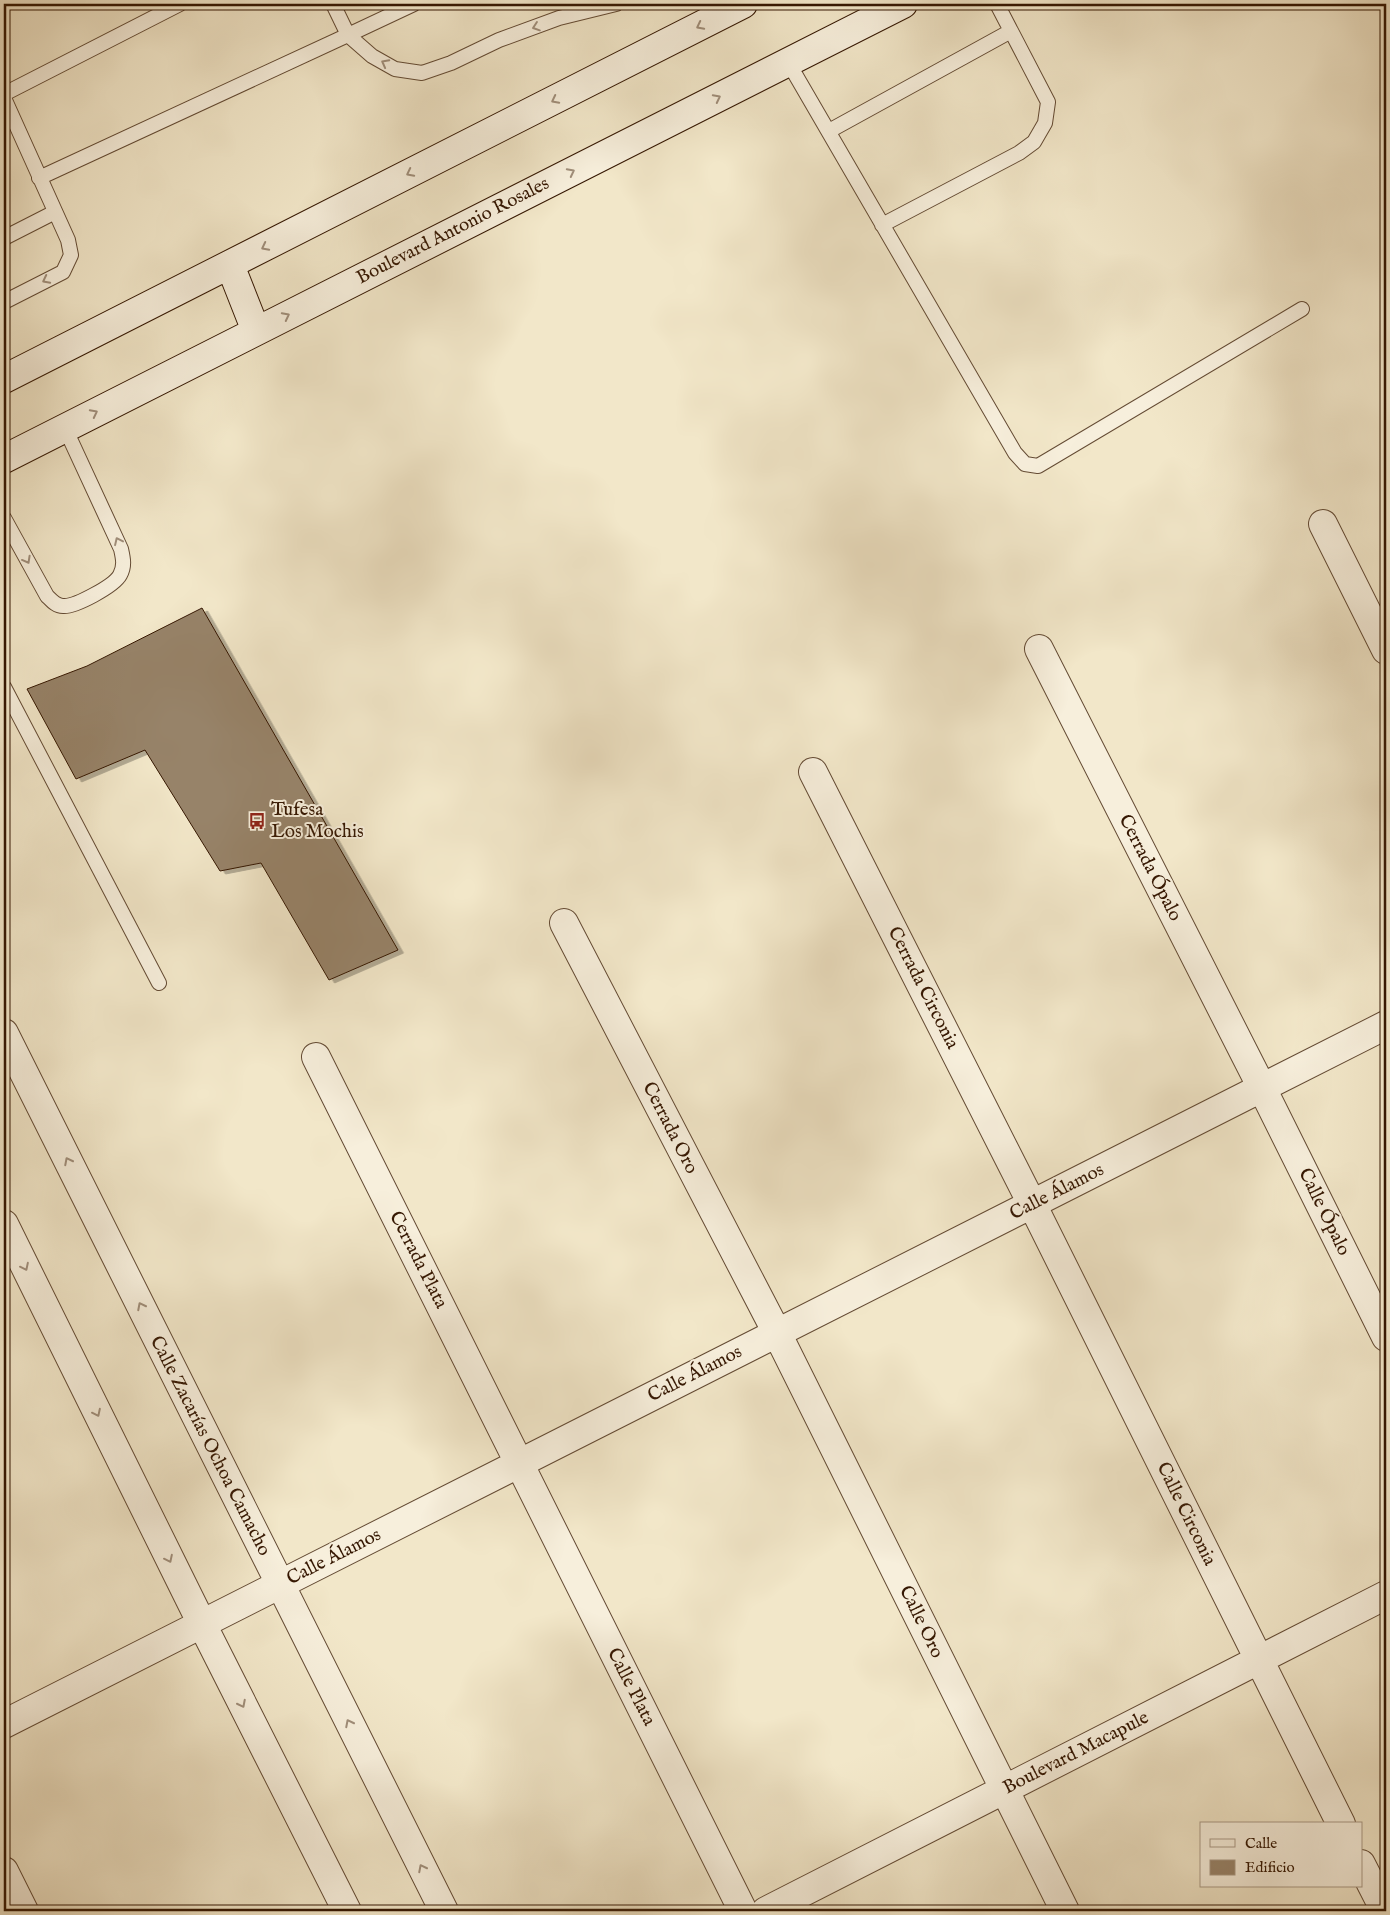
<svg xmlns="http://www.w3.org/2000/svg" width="1390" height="1915" font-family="'IM FELL English',serif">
<defs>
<filter id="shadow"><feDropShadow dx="5.5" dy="3" stdDeviation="0" flood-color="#0004"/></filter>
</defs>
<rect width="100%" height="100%" fill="#f2e7c9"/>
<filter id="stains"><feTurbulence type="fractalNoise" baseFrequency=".004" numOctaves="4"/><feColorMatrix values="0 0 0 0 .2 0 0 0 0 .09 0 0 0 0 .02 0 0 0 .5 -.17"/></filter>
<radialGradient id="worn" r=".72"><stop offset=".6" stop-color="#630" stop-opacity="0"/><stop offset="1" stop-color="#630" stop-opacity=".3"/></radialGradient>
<path fill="#978369" stroke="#351702" filter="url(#shadow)" d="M202,608l196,342 -69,30 -68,-117 -41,8 -75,-121 -69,29 -49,-90 60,-23z"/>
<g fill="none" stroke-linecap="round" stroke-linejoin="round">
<g stroke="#644b34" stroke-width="16">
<path id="service" d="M414,4l-66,31 24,21 23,13 27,4 29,-10 48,-23 60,-22 57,-14
M788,62l227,391 10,11 13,2 264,-157
M4,94l176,-90
M4,98l64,142 3,15 -8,17 -59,30
M829,131l182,-100
M39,178l309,-143 -15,-31
M882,225l137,-72 15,-11 11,-19 3,-21 -51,-98
M4,238l51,-26
M4,518l43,78c5,5 9,10 16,10 12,1 51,-20 57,-31 5,-9 3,-17 1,-26l-56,-121
M4,687l155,296"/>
</g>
<g stroke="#644b34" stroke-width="30">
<path id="minor" d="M1323,524l63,126
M1039,649l223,439 124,249
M813,772l219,432 309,620
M564,923l213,410 288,578
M4,1033l440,878
M316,1057l427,854
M4,1224l198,400 145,287
M4,1724l1382,-699
M1361,1864l24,47
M4,1871l20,40
M766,1911l620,-316"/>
</g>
<g stroke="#351702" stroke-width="30">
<path id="secondary" d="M230,265l26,66
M4,379l739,-375
M4,459l899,-455"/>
</g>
<use href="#service" stroke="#f7efdc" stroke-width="14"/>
<use href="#minor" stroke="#f7efdc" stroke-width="28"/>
<use href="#secondary" stroke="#f7efdc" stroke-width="28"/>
</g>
<defs><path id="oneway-chevron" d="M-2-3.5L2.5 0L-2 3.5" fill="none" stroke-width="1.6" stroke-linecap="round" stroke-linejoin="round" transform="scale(1.25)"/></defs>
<g stroke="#a08e7a">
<use href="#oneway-chevron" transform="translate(700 26) rotate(153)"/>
<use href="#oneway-chevron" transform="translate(536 27) rotate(161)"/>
<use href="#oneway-chevron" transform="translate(385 63) rotate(-152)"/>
<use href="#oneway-chevron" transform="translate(717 98) rotate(-27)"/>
<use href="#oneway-chevron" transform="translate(555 100) rotate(153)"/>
<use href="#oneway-chevron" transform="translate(571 172) rotate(-27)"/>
<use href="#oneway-chevron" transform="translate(410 173) rotate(153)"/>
<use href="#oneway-chevron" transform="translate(265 247) rotate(153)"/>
<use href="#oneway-chevron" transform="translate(46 280) rotate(153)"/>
<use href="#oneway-chevron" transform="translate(286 316) rotate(-27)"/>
<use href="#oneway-chevron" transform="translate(94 413) rotate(-27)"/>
<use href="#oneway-chevron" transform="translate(118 541) rotate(-115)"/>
<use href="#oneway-chevron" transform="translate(27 560) rotate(61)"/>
<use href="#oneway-chevron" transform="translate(68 1161) rotate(-117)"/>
<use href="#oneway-chevron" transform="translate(25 1267) rotate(64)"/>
<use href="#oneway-chevron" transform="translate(141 1306) rotate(-117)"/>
<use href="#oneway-chevron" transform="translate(97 1413) rotate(64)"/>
<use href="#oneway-chevron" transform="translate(169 1559) rotate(64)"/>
<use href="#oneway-chevron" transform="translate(242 1704) rotate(63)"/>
<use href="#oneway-chevron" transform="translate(349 1723) rotate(-117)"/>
<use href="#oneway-chevron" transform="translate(422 1868) rotate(-117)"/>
</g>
<defs>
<g id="bus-bare" transform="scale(1.35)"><path d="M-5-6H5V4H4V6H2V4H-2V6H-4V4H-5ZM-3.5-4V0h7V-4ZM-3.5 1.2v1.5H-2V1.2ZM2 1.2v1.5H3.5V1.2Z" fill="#8f2418" stroke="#f7efdc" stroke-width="2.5" paint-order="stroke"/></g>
</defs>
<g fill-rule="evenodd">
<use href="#bus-bare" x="257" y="821"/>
</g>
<g text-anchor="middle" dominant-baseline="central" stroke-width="4" stroke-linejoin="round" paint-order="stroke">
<g font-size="19" fill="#351702" stroke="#f7efdc">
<text transform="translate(453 231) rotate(-27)">Boulevard Antonio Rosales</text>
<text transform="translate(1150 868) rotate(63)">Cerrada Ópalo</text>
<text transform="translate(923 988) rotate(63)">Cerrada Circonia</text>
<text transform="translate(670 1128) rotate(63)">Cerrada Oro</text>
<text transform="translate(1057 1192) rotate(-27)">Calle Álamos</text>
<text transform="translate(1324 1212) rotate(64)">Calle Ópalo</text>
<text transform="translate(418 1260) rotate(63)">Cerrada Plata</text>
<text transform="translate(695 1374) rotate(-27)">Calle Álamos</text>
<text transform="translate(210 1446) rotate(63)">Calle Zacarías Ochoa Camacho</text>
<text transform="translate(1186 1514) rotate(64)">Calle Circonia</text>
<text transform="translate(334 1557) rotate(-27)">Calle Álamos</text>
<text transform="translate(921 1622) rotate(64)">Calle Oro</text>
<text transform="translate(631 1687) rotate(63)">Calle Plata</text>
<text transform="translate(1076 1753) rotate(-27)">Boulevard Macapule</text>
</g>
<g font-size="19" fill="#351702" stroke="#f7efdc" text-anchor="start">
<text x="271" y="810">Tufesa<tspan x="271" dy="22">Los Mochis</tspan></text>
</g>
</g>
<rect width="1390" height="1915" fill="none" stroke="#f2e7c9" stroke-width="20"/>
<rect x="5" y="5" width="1380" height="1905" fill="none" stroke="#351702" stroke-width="2.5"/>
<rect x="10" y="10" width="1370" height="1895" fill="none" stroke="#351702"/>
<rect x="1200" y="1822" width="162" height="65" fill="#f7efdc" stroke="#a99985"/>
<rect x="1210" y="1839" width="25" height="8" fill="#f7efdc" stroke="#a99985"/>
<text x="1245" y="1848" font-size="15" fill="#351702">Calle</text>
<rect x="1210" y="1860" width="25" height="15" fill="#978369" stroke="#a99985"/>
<text x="1245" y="1872" font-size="15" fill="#351702">Edificio</text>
<rect width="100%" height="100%" filter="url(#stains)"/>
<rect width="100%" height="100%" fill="url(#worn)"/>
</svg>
